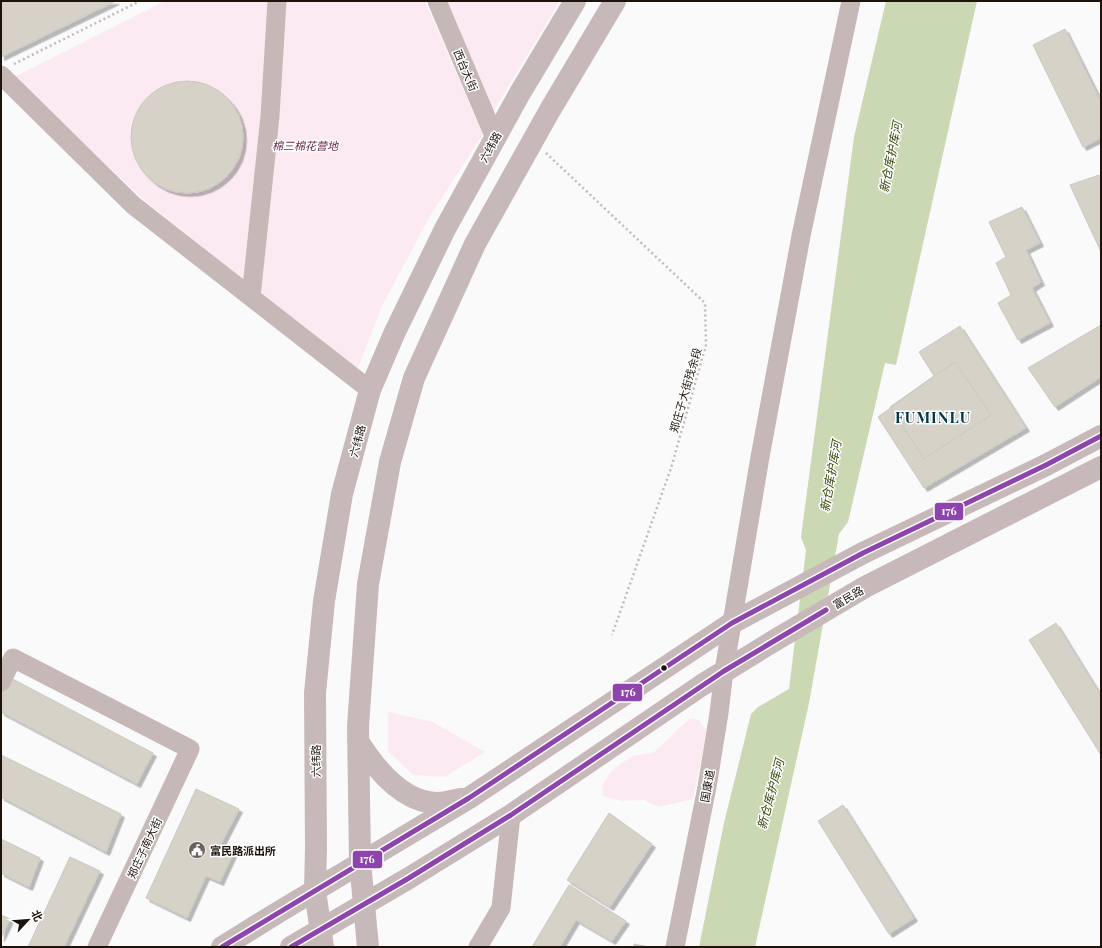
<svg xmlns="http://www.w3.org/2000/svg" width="1102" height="948" font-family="'Playfair Display','Noto Sans SC',serif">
<defs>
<filter id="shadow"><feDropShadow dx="3.5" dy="3.5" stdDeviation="0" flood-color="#0004"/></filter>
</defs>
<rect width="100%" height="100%" fill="#fafafa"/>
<path fill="#fceaf2" d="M165,1h260l58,133 -53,82 -48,90 -25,64 -213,-170 -130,-123z
M447,1h113l-67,111z
M388,712l45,10 52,30 -40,25 -32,-2 -25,-24z
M690,718l9,2 7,10 -2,14 -11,55 -34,8 -15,-7 -22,1 -19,-5 -1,-10 9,-15 21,-15 22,-4z"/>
<path fill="#cad8b3" d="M886,1h91l-81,364 -11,-2 -37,159 -9,12 -30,169 -54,244h-56l25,-124 27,-109 7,-7 31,-18 17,-139 -5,-13 53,-400z"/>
<path fill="#d6d2c7" stroke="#cac8c2" filter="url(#shadow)" d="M1,1h115l-115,56z
M1065,29l36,73v36l-18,9 -50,-102z
M131 137a56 56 0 1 1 112 0a56 56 0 1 1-112 0Z
M1099,175l2,4v73l-31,-67z
M1022,207l18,36 -14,7 15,32 -9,6 18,35 -32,17 -20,-37 13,-8 -15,-32 10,-6 -17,-35z
M1101,325v52l-46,30 -27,-39z
M960,326l66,102 -102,60 -46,-71 56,-41 -15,-24z
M955,362l36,53 -67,44 -34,-52 44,-31z
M1056,623l45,73v59l-72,-115z
M7,676l146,77 -16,31 -136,-72v-24z
M1,755l120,59 -15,38 -105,-55z
M196,789l43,20 -19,37 13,8 -13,28 -14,-6 -19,42 -41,-20z
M843,805l71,113 -25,16 -71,-113z
M609,813l43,31 -42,63 -43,-27z
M1,839l39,19 -11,29 -28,-14z
M70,857l30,14 -36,76h-36z
M569,885l57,36 -14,20 -36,-21 -16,27h-28z
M1,915l9,4 -9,19z
M634,944l15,3h-15z"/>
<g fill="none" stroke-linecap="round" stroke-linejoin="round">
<path stroke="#c3bab9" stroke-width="2.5" stroke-dasharray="2 3" stroke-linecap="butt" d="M14,64l126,-63
M546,153l159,150 1,42 -35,123 -59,167"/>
<path stroke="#c6b8b7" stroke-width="19" d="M437,1l58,137
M1,75l132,130 237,185
M251,297l19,-181 7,-115
M1,682l12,-24 177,91 -93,198
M478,947l23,-39 10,-93
M675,947l32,-160 12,-74 5,-42 8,-48 28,-166 41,-221 50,-235"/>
<path stroke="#c7b9b9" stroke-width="22" d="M358,741c17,27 44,62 80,62 8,0 16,-3 24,-4
M222,947l60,-37 187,-112 263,-175 131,-70 183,-88 55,-29
M291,947l118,-69 102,-63 191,-130 75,-46 88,-52 236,-120
M323,947l-8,-57 1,-41 -1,-156 9,-92 18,-107 28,-104 24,-56 51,-105 75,-136 55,-92
M368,947l-8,-85 -2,-136 10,-142 22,-122 24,-84 61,-134 75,-134 65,-109"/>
<g stroke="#fff" stroke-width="8">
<path id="bus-1" d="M222,947l247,-149 263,-175 131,-70 183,-88 55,-29
M291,947l118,-69 102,-63 213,-144 102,-61"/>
</g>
<use href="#bus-1" stroke="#8e44ad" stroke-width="5"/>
</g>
<defs>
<g id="civic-disc" transform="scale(0.9)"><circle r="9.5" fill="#6a645f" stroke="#fff"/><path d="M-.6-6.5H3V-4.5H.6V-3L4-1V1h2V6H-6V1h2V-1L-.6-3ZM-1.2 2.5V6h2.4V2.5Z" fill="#fff"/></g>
</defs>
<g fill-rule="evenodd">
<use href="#civic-disc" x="197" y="850"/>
</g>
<circle fill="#1d130b" stroke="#fff" stroke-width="1.5" cx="664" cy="668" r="3.5"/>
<g text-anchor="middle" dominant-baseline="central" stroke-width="3" stroke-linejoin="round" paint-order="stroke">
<g font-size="11" fill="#1d130b" stroke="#fff">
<text transform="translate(466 70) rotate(67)">西台大街</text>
<text transform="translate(490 147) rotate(-61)">六纬路</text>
<text transform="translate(685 390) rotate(-74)">郑庄子大街残余段</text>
<text transform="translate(357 441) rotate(-75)">六纬路</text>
<text transform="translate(848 597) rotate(-30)">富民路</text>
<text transform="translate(315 761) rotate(-90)">六纬路</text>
<text transform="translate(707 786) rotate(-80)">国康道</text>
<text transform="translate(144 848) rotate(-65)">郑庄子南大街</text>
</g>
<g font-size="11" font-style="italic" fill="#69264c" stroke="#fff">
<text x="305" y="145">棉三棉花营地</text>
</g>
<g font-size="11" font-weight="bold" fill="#1d130b" stroke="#fff" text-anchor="start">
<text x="210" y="850">富民路派出所</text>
</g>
<g font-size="12" font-style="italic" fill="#344608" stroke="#fff">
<text transform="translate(890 157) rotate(-79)">新仓库护库河</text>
<text transform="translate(830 476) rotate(-80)">新仓库护库河</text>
<text transform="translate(770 794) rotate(-75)">新仓库护库河</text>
</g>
<g font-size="15" font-weight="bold" letter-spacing="1" fill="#013749" stroke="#fff">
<text x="933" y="417">FUMINLU</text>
</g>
</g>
<g stroke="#fff" stroke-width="1.5">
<rect x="934" y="502" width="30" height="19" rx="4" fill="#8e44ad"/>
<rect x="612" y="683" width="31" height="19" rx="4" fill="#8e44ad"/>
<rect x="352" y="850" width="31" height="19" rx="4" fill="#8e44ad"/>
</g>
<g font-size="11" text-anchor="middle" font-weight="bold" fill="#fff">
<text x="949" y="515">176</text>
<text x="628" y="696">176</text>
<text x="367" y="863">176</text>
</g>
<rect width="1102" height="948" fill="none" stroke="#1d130b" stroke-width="4"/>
<g transform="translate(28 920) rotate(64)" stroke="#ffffff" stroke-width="3" paint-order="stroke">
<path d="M0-3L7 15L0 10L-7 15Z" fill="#1d130b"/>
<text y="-6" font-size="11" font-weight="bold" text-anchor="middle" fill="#1d130b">北</text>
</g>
</svg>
